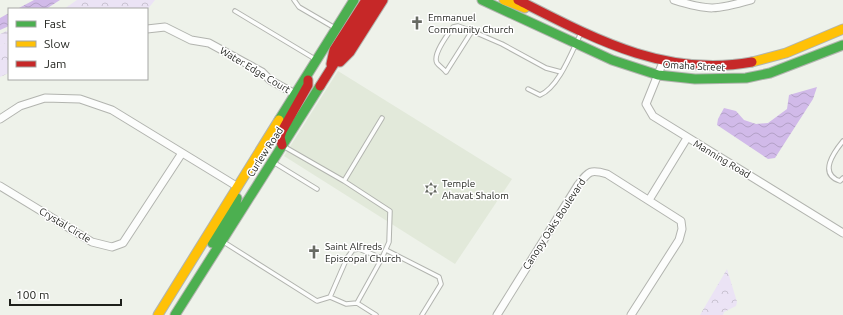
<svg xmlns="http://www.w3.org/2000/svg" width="843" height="315" font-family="Ubuntu,sans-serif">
<defs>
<pattern id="forest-crowns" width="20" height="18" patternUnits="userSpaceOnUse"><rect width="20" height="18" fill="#ebe3f5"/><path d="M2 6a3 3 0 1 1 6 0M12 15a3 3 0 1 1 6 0" fill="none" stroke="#c9c2d1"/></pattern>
<pattern id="wetland-marsh" width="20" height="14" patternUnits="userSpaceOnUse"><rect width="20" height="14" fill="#ebe3f5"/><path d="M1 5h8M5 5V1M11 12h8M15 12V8" fill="none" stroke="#c9c2d1"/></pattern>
<pattern id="water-waves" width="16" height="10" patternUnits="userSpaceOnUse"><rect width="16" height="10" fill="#d1bae9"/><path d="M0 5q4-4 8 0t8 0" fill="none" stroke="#b3a0c7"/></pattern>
</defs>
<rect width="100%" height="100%" fill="#eef2ea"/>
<path fill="#e2e9da" d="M338,71l174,108 -57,85 -171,-108z"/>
<path fill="url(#forest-crowns)" d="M77,0h78l-8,10 -83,-1z
M9,41v32l-9,4v-31z
M727,269l10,33 -1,4 -12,6 -1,3h-23z"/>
<path fill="url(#wetland-marsh)" d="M9,30v11l-9,5v-12z"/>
<path fill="url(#water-waves)" d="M34,0h26l-14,9h-29z
M9,13v13l-9,4v-12z
M817,87l-4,12 -38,59 -7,1 -51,-34 1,-6 6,-11 12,3 8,9 12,4 12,-1 19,-14 2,-14z"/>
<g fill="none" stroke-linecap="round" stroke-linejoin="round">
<g stroke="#b2b4af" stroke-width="5.5">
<path id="lane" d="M294,0l5,7 36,21
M235,11l80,48
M472,31l-14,-5 -5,1c-5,7 -21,28 -16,36 2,3 7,6 9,9l26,-41 30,13 44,24 15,4
M528,89l12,6c19,-8 32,-44 41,-62
M843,141c-9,11 -25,33 -3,40l3,-3
M283,146l61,35 38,-63
M273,162l44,27
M344,181l46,30 -1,31 -7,16
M222,241l95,60 13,-4 17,-39 6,-8 6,-1 23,9 -25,45 -11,1 -16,-7
M386,250l53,27 2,7 -19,31
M357,303l19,12"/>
</g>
<g stroke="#b2b4af" stroke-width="9">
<path id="street" d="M674,0c35,11 42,10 77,0
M147,29l18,-2 26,13 18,3 53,29 8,8 25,14
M663,62l-17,42 7,12 190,117
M0,119l20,-13 25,-8 35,1 32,11 126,77
M0,186l92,56 20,5 11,-4 59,-90
M649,200l38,-62
M497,315l81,-130c11,-14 12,-16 29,-11l74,47 1,8 -3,11 -48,75"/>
</g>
<g stroke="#b2b4af" stroke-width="11">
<path id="fast" d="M482,0l130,60 46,15 37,4 51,-1 24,-5 73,-28
M279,120l75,-120
M212,243l24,-40 1,-5
M175,315l145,-229"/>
</g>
<g stroke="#b2b4af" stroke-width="11">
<path id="slow" d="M504,0l21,8
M752,62l34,-9 57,-24
M158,315l121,-195"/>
</g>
<g stroke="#b2b4af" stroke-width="11">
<path id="jam" d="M518,0c75,38 147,78 234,62
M340,62l10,-10 33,-52
M331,64l3,-14 32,-50
M320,86l54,-86
M282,145l-2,-8 2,-6 26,-46v-5"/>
</g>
<use href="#lane" stroke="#fcfdfc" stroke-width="3.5"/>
<use href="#street" stroke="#fcfdfc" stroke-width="7"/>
<use href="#fast" stroke="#4caf50" stroke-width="9"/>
<use href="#slow" stroke="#ffc107" stroke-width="9"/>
<use href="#jam" stroke="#c62828" stroke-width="9"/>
</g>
<defs>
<g id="church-bare" transform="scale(1.08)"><path d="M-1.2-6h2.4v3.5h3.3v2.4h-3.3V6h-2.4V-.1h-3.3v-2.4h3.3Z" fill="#676a63" stroke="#fff" stroke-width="2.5" paint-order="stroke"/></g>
<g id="synagogue-bare" transform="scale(1.08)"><path d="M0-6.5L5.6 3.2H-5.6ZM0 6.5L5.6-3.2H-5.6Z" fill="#676a63" stroke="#fff" stroke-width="2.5" paint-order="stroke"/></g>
</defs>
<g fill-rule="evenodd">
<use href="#church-bare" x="417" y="23"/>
<use href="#synagogue-bare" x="431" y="189"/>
<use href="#church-bare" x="314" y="252"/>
</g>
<g text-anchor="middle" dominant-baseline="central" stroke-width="3" stroke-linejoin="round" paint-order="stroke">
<g font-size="10" fill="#1e201b" stroke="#fff" text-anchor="start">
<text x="428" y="17">Emmanuel<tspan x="428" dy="12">Community Church</tspan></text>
<text x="442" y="183">Temple<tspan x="442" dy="12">Ahavat Shalom</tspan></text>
<text x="325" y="246">Saint Alfreds<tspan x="325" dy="12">Episcopal Church</tspan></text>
</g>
<g font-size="10" fill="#1e201b" stroke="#fff">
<text transform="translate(694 66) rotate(3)">Omaha Street</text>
<text transform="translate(255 70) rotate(31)">Water Edge Court</text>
<text transform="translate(265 152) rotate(-57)">Curlew Road</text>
<text transform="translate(722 159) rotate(31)">Manning Road</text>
<text transform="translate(554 224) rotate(-57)">Canopy Oaks Boulevard</text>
<text transform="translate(65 225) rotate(31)">Crystal Circle</text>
</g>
</g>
<rect x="8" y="8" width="140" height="72" fill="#ffffff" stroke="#a5a6a4"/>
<rect x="16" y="21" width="20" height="6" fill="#4caf50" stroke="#a5a6a4"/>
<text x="44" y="28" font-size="12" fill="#1e201b">Fast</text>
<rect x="16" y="41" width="20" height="6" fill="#ffc107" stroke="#a5a6a4"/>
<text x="44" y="48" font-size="12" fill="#1e201b">Slow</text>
<rect x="16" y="61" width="20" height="6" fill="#c62828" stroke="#a5a6a4"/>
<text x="44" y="68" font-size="12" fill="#1e201b">Jam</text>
<path d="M10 299v6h111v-6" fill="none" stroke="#1e201b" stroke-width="2"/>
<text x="16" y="299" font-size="12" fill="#1e201b" stroke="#ffffff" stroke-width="3" paint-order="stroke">100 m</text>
</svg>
